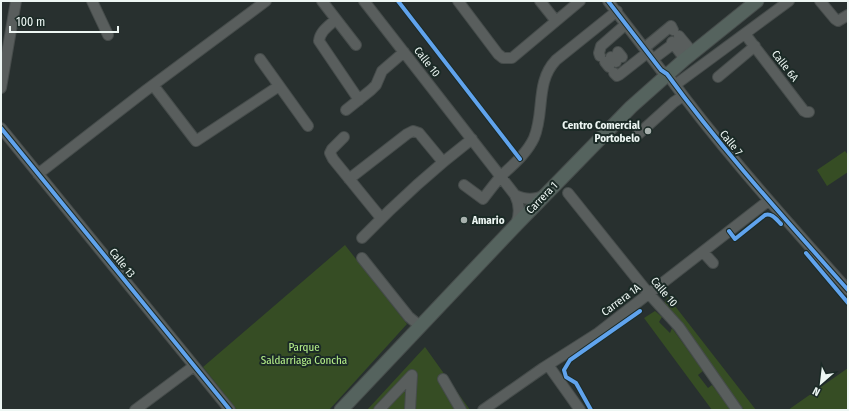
<svg xmlns="http://www.w3.org/2000/svg" width="849" height="411" font-family="'Fira Sans Condensed',sans-serif">
<rect width="100%" height="100%" fill="#28302f"/>
<path fill="#364d24" d="M845,151l3,4v17l-21,14 -10,-16z
M345,245l62,79 -78,86h-92l-34,-43z
M668,297l88,113h-12l-80,-107z
M655,311l7,6 -3,5 11,11 2,-5 31,43 -5,4 10,13 4,-3 19,25h-19l-68,-92z
M425,347l45,63h-103z
M848,368v42h-60z"/>
<g fill="none" stroke-linecap="round" stroke-linejoin="round">
<g stroke="#464c4b" stroke-width="12">
<path id="minor" d="M92,1l16,34
M322,1l34,44
M364,1l151,194c5,10 5,19 1,29
M458,1l40,53 5,4h9l68,-57
M540,1l16,20
M608,1l53,69 6,4c56,77 119,146 181,216
M820,1l15,18 3,2 10,-6
M336,19c-7,7 -16,12 -17,22l40,59
M745,34l59,77 2,1h3
M679,36l14,17
M672,42l13,17
M648,45l23,-19 2,4
M618,52l4,5
M600,56l-1,-3 2,-7 24,-21
M657,56l16,-12
M611,57l5,5
M260,59l48,67
M605,62l4,5
M614,73l3,3 2,-1 28,-22
M718,77l37,-31
M153,85l43,56 83,-55
M675,85l114,-84
M1,88l15,-87
M346,110l25,-20 5,-5 6,-14 22,-19
M1,128l229,282
M344,137l-12,12 -2,4 3,6 48,59
M634,138l40,-36 9,-6
M38,174l107,-83 121,-90
M349,179l58,-45 6,-3 6,2 24,29
M464,185l19,14c6,-8 12,-16 19,-24 12,-11 25,-22 32,-37 11,-26 1,-56 22,-78l61,-49
M568,193l81,101 30,33 58,83
M515,195c11,5 19,5 30,0
M362,238c34,-35 71,-69 110,-99
M703,252l10,11
M362,258l47,59 11,9
M548,365l32,45
M443,379l18,31
M135,410l59,-44
M379,410l33,-35 -2,35
M483,410l60,-42 55,-35 170,-132"/>
</g>
<g stroke="#464c4b" stroke-width="15">
<path id="major" d="M341,410l175,-185 115,-118 54,-48 72,-58"/>
</g>
<use href="#minor" stroke="#595e5d" stroke-width="10"/>
<use href="#major" stroke="#55635e" stroke-width="13"/>
<g stroke="#1b2a26" stroke-width="6">
<path id="cycleway" d="M398,1l122,158
M608,1l53,69 6,4c56,77 119,146 181,216
M1,128l229,282
M729,231l6,8 30,-24c7,-2 11,4 16,9
M806,253l42,50
M591,410l-15,-27 -10,-6 -2,-7 6,-10 70,-49"/>
</g>
<use href="#cycleway" stroke="#60a3ed" stroke-width="4"/>
</g>
<g fill="#a8b1ae" stroke="#1b2a26" stroke-width="1.5">
<circle cx="648" cy="131" r="4"/>
<circle cx="464" cy="220" r="4"/>
</g>
<g text-anchor="middle" dominant-baseline="central" stroke-width="4" stroke-linejoin="round" paint-order="stroke">
<g font-size="11" fill="#edf6f3" stroke="#1b2a26">
<text transform="translate(427 62) rotate(52)">Calle 10</text>
<text transform="translate(785 66) rotate(52)">Calle 6A</text>
<text transform="translate(731 143) rotate(51)">Calle 7</text>
<text transform="translate(542 198) rotate(-46)">Carrera 1</text>
<text transform="translate(122 263) rotate(51)">Calle 13</text>
<text transform="translate(664 292) rotate(50)">Calle 10</text>
<text transform="translate(621 300) rotate(-37)">Carrera 1A</text>
</g>
<g font-size="11" font-weight="bold" fill="#edf6f3" stroke="#1b2a26" text-anchor="end">
<text x="640" y="125">Centro Comercial<tspan x="640" dy="13">Portobelo</tspan></text>
<text x="472" y="220" text-anchor="start">Amario</text>
</g>
<g font-size="11" fill="#b8f38c" stroke="#1b2a26">
<text x="304" y="347">Parque<tspan x="304" dy="13">Saldarriaga Concha</tspan></text>
</g>
</g>
<rect width="849" height="411" fill="none" stroke="#edf6f3" stroke-width="4"/>
<g transform="translate(821 383) rotate(208)" stroke="#1b2a26" stroke-width="3" paint-order="stroke">
<path d="M0-3L7 15L0 10L-7 15Z" fill="#edf6f3"/>
<text y="-6" font-size="11" font-weight="bold" text-anchor="middle" fill="#edf6f3">N</text>
</g>
<path d="M10 26v6h108v-6" fill="none" stroke="#edf6f3" stroke-width="2"/>
<text x="16" y="26" font-size="12" fill="#edf6f3" stroke="#1b2a26" stroke-width="3" paint-order="stroke">100 m</text>
</svg>
